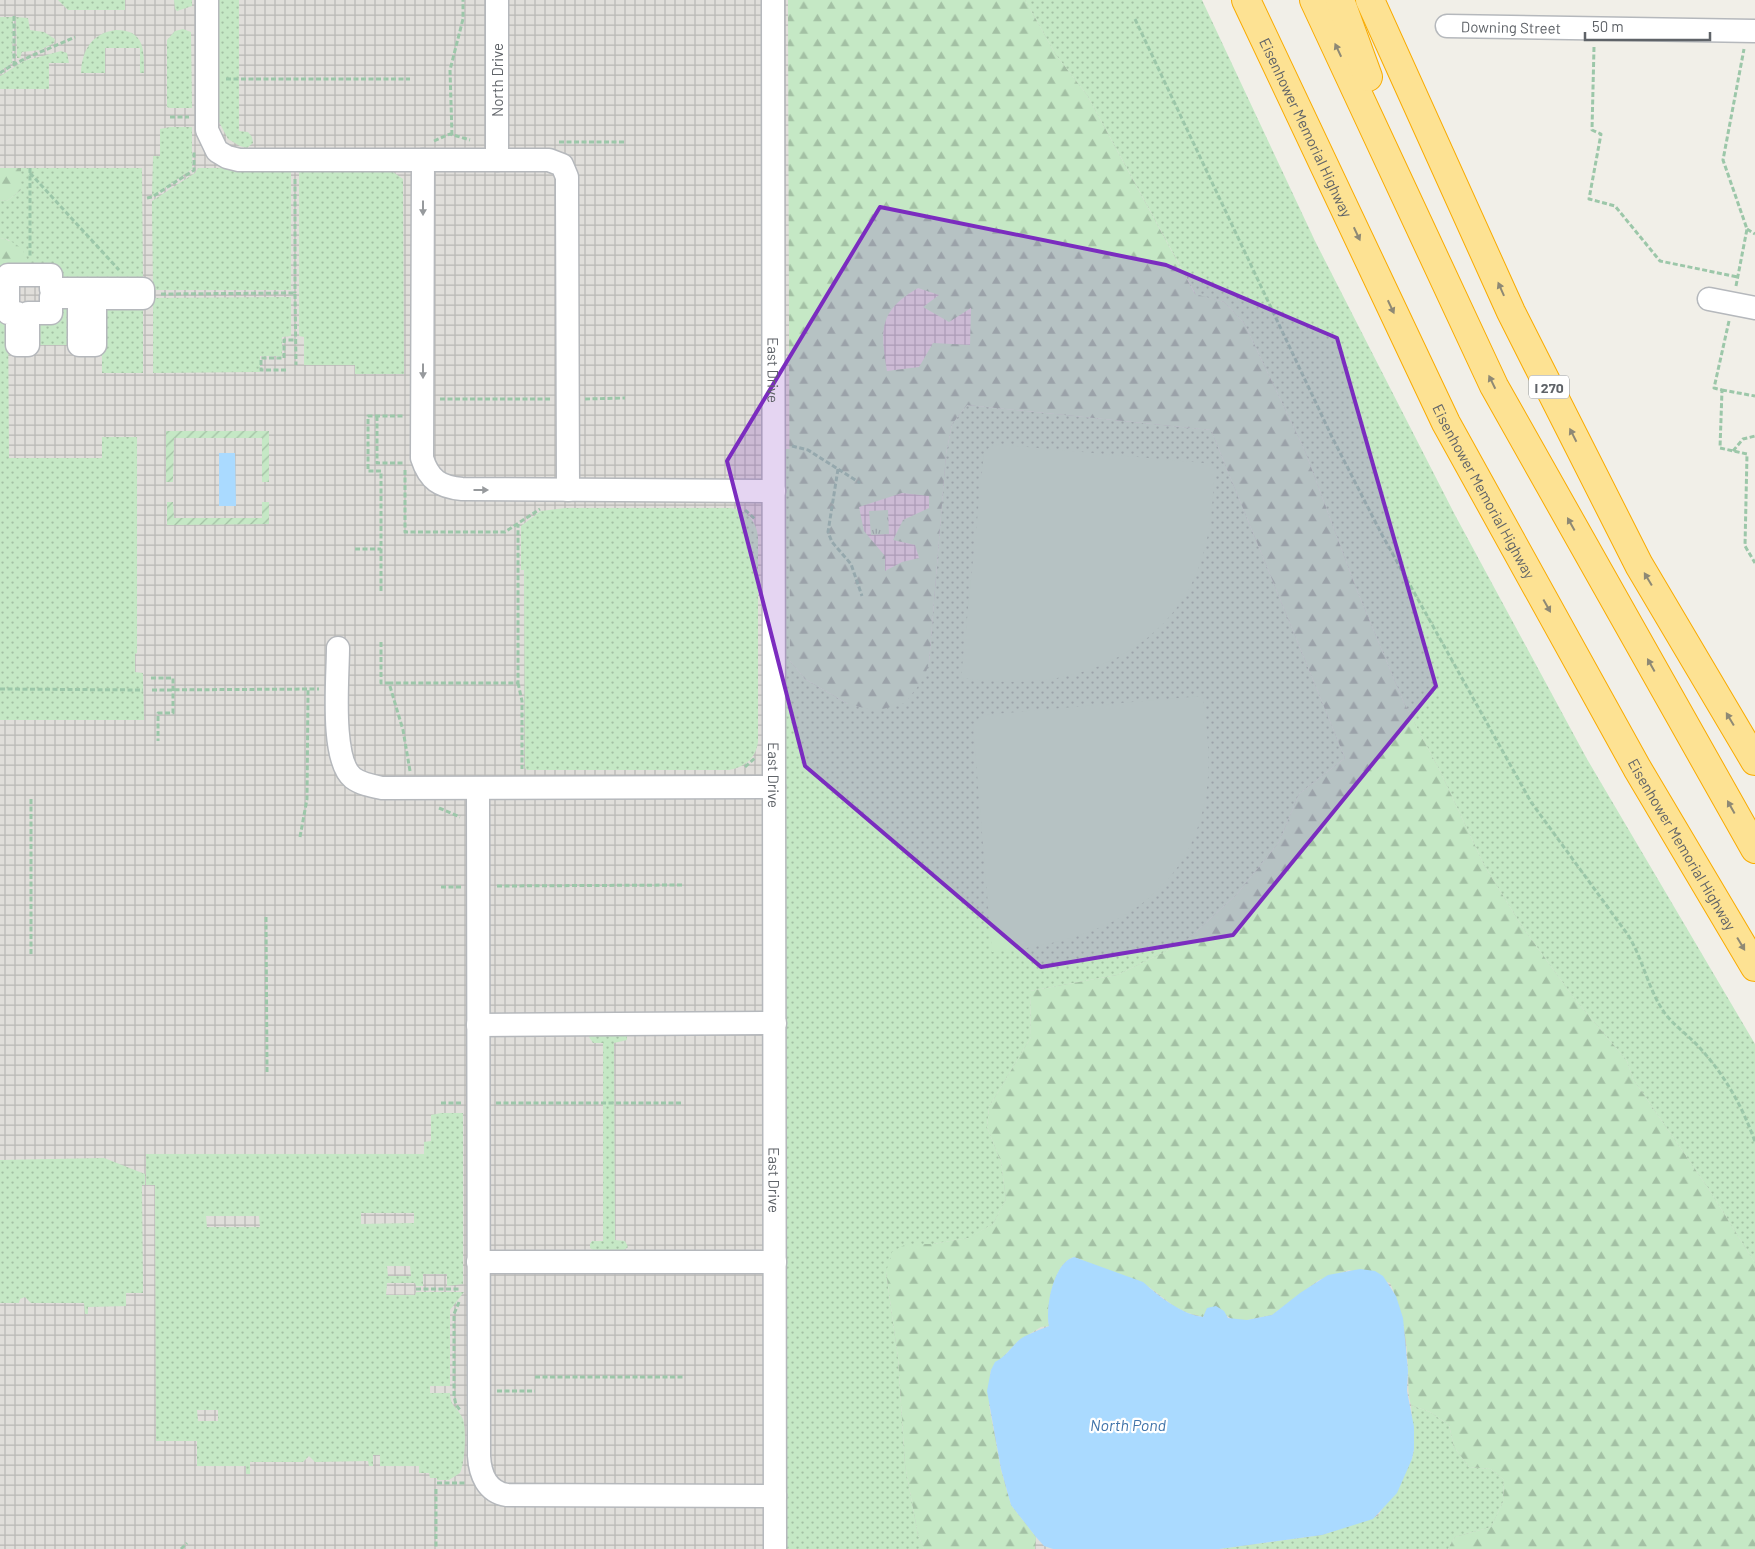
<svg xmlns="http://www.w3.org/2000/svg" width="1755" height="1549" font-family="Barlow,sans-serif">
<defs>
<pattern id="industrial-grid" width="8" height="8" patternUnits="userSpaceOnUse" patternTransform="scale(1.25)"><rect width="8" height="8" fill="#e0deda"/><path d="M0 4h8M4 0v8" fill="none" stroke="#b9b8b5"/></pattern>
<pattern id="grass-dots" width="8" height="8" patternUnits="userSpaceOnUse" patternTransform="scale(1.25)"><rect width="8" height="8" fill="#c5e8c5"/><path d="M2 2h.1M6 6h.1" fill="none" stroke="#a3c0a4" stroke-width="1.8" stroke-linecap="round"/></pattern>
<pattern id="forest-firs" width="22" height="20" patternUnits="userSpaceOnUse" patternTransform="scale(1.25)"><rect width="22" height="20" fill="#c5e8c5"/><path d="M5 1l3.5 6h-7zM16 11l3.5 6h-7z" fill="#a3c0a4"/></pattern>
<pattern id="park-tufts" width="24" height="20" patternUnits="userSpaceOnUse" patternTransform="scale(1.25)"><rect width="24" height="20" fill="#c5e8c5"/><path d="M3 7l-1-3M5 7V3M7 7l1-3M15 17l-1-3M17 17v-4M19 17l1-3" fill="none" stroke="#a3c0a4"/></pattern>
<pattern id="garden-furrows" width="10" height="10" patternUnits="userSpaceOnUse" patternTransform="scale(1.25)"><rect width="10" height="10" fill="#c5e8c5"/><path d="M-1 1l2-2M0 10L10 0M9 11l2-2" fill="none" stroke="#a3c0a4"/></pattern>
</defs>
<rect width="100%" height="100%" fill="#f1efe8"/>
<path fill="url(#industrial-grid)" d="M0,0h1133l622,1110v439h-1755z"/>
<path fill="url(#grass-dots)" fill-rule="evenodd" d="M58,0h67v10h-57z
M174,0h18v6l-15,5 -2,-2z
M216,0h23v131l9,1 4,5 1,6 -6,5 -7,-2 -12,-7 -11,-21z
M1025,0h177l113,241 140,274 132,244 168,285v219l-47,-75 -75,-109 -6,-18 -53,-63 -51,-70 -39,-63 -44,-94 -36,-68 -48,-115 -51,-137 -61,-128 -20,-21 -28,-7 -109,-200 -31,-40z
M0,17h13l-1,46 -12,8z
M16,17l12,1 2,12 14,2 11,7 -1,4 -14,7 -18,2 -2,6h-3z
M183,29l8,3 1,76h-22l-3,-1v-67l8,-9z
M116,30c29,0 28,20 28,43h-4v-25h-35v25h-24c1,-23 11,-40 35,-43z
M61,51l6,2 2,10h-20v26h-49v-13l2,-1 22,-14z
M170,127h22v42l-40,28 1,-41h7v-27z
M21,168h121l1,121 -111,-14 -23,-35 -9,-2v-38l7,1 14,-11z
M198,168h93v122h-138l-1,-89 43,-28z
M299,168l91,2 13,9 1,195h-49v-9h-51v-28l-5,-1z
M8,292l1,166h93v-21h35v216l-2,1v18l8,1 1,47h-144v-424z
M79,297v48h-51v-32z
M291,297v39l-9,1v19h-22v16l-107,1v-75z
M95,298h48v75h-41v-28z
M967,405l244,25 134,328 -46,36 -20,48 -42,52 -52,48 -68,33 -87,16 1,46 -42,70 -2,20 14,35 5,37 -13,25 -24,14 -36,6h-27l-20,28 12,86 7,107 13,70 6,14h-138l-2,-1100h6v212l15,18 43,25 81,-41 17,-209 6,-30z
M565,508h166c17,2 26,15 27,30v204c-2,16 -13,25 -29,28h-202l-2,-2 -1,-198h-3v-44l20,-15z
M624,1033l3,2v5l-13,3 1,197 10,1 3,6c-6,7 -31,7 -38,1v-4l2,-3h11v-198h-10l-4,-6 2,-3z
M441,1113h22v171l-16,2v-12h-24v12h-7l-1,-3h-28l-1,12h29l1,-3h48l-14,18v76h-20v7h20c0,13 7,14 12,24 5,8 3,47 -2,56l-11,7h-12v-2h-7l-1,-5h-10v-7h-39v-11h-7v11h-4l-1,-5 -53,1 -6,-6 -6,6h-53v12h-4v-8h-49v-25h-41l-1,-256h-9v-31h278v-12l7,-1v-26zM361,1213h53v10l-53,1zM206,1216h53l1,11h-53zM387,1266h23l1,10h-23zM197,1410h21v11h-20z
M104,1158l41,16v11h-3l1,108h-17v13l-38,1v7h-3l-1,-11h-53l-6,-6 -5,2 -1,4h-19v-143z
M1411,1405l19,7 19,13 5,22 15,20 22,2 13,11 -1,22 -12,25 -36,10 -7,12h-229l103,-14 56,-19 34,-57 2,-10z"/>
<path fill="url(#forest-firs)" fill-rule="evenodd" d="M788,0h237l31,55 31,40 108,199 29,8 20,21 61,128 51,137 48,115 36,68 44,94 39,63 51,70 53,63 6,18 75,109 47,75v286h-307l7,-12 36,-10 12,-25 1,-22 -13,-11 -22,-2 -15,-20 -5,-22 -19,-13 -19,-7c-4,-13 -2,-22 -3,-35 -1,-30 -5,-59 -18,-87l-41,-13 -30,10 -47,35 -25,5h-14l-7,-5 -20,-4 -3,6 -15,-4 -13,-6 -26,-20 -75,-30c-20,5 -29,51 -25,69l-8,1 -23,14 -27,29 -1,5 -1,30 12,65 10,35 25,32 -1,12h-111l-6,-14 -13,-70 -7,-107 -12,-86 6,-20 14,-8h27l35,-6 25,-14 13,-25 -5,-37 -14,-35 2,-20 42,-70 -1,-46 87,-16 68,-33 52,-48 42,-52 20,-48 46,-36 -134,-328 -244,-25 -15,19 -6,30 -17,209 -5,15 -19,25 -29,8 -28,-7 -43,-25 -15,-18zM918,288l21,7 -16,12 26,15 22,-14 -1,37 -37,-2 -14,24 -32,4c-7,-42 -8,-60 31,-83zM902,493l27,3v12l-26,12 -10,20 22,5 4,13 -17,4 -17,9v-15l-21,-25 -5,-24z
M0,168h21v22l-14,11 -7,-1z
M0,238c23,5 27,17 32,37l-32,21z"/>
<path fill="url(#park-tufts)" d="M888,510l1,24 -18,1 -2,-24z"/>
<path fill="url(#garden-furrows)" d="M166,431h103v51h-7v-44h-88l-1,44h-7z
M167,502h6l1,16h88v-16h7v22l-102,1z"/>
<path fill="#c5e8c5" d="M994,444l221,20c-2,41 -5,83 -23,119 -29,59 -94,94 -159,98 -24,2 -48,0 -72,-3l23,-226z
M1203,696c5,40 10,82 -2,121 -27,96 -120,128 -209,135l-19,-227 9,-10z"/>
<path fill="#aadaff" d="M219,453h16l1,53h-17z
M1074,1257l69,25c17,15 38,32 60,35l4,-9 9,-2 8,5 4,7 19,2 25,-5 28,-22 28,-18 32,-6 15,2 8,5 13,20 7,22 5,53 -1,20 7,36v22l-2,10 -15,34 -24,26 -51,16 -103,14h-166l-9,-3 -8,-9 -25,-32 -10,-36 -14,-78 4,-21 4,-8c10,-5 15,-13 23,-21 6,-6 24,-12 31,-15 -4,-18 4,-63 25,-69z"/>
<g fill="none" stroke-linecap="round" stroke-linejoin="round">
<g stroke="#b5b8bc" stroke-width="25">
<g id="minor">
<path d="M207,0v130l10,21 10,6 12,3h310l13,5 5,12v18l1,295"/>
<path d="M497,0v160"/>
<path id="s1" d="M773,0l2,1549"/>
<path id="s2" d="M1447,26l308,5"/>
<path d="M423,160l-1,298c7,22 18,29 40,31l312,2"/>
<path d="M8,275h43v14h92v9h-48v47h-16v-48h-28v16h-23v32h-11v-32h-9z"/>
<path d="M1709,299l46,9"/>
<path d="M338,648c0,29 -8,112 15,130 8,6 19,8 29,10l392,-1"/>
<path d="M478,788l1,668c1,18 8,36 28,39l268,1"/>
<path d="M478,1025l297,-2"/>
<path d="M478,1262h297"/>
</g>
</g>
<g stroke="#f9ab00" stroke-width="30">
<g id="highway">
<path id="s3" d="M1246,0l200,423 191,345 118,199"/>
<path d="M1314,0l180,386 261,463"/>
<path d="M1340,0l28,77"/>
<path d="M1370,0l141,312 128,253 116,196"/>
</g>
</g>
<path stroke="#9cc7a9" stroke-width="3" stroke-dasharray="5 2.5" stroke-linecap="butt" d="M14,16v48
M1135,19l197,418 49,96 150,269 97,133c15,24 20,54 36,77 9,13 24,23 35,35 25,27 44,60 56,95
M1594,47l-2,83 9,4 -12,65 26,7 45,55 78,16
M0,73c23,-16 50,-24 75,-36
M226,79h184
M170,117h19
M452,135l-2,-65 13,-51v-19
M434,141l16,-7 20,6
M559,142h65
M30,168v89
M30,173l89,97
M295,179v114
M147,198l5,-1 42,-27v-20
M1747,229l8,5
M1736,286l11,-57 -24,-69 21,-111
M161,294l134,-1 1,72
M1729,321l-15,67 8,2 -2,58 27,6 -2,92 10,17
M286,370h-25v-12h23v-18h12
M1722,390l33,6
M440,399h111
M585,399l40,-1
M377,416v47h28
M792,446l16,4 52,33
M1733,451l10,-12 12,-3
M838,469l-10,63 4,10 19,22 11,32
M405,470v62h100l35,-23
M745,510l10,9
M355,549h26
M381,591v-120h-13v-55h37
M381,642v41h8
M151,678h22v35h-15v28
M518,683l4,18v68
M0,689l143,1
M152,690l167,-1
M745,767l10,-9
M410,771l-7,-41 -14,-47h129v-159
M31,799v157
M439,808l21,9
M300,837l7,-38 1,-110
M497,886l185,-1
M441,887h20
M266,917l1,157
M441,1103h20
M496,1103h186
M416,1289h44
M459,1302l-5,12v82l2,9 4,5
M535,1377h148
M497,1391h38
M437,1483h29
M436,1489v60
M181,1549l6,-6"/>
<use href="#minor" stroke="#fff" stroke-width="22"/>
<use href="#highway" stroke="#fde293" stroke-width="28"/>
</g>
<defs><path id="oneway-solid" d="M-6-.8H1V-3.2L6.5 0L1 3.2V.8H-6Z" transform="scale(1.25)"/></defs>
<g fill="#8e8975">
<use href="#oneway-solid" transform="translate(1338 50) rotate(-115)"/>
<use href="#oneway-solid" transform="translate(1357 234) rotate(65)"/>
<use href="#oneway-solid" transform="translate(1501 289) rotate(-114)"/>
<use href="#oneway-solid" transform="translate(1391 307) rotate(65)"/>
<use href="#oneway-solid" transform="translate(1492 382) rotate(-116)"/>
<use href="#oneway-solid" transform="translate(1573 435) rotate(-117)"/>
<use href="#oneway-solid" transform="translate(1571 524) rotate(-119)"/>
<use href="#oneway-solid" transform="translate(1648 579) rotate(-121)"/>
<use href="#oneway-solid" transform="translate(1547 606) rotate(61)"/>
<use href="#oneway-solid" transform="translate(1651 665) rotate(-119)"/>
<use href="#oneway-solid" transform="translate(1730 719) rotate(-121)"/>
<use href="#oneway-solid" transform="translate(1731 807) rotate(-119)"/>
<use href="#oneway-solid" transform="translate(1741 944) rotate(59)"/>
</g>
<g fill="#979a9d">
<use href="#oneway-solid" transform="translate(423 208) rotate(90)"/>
<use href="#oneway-solid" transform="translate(423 371) rotate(90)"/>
<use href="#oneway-solid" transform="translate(481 490)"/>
</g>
<path fill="#7b2cbf" fill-opacity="0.2" stroke="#7b2cbf" stroke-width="4" stroke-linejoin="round" d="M880,207l286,58 171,73 99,348 -203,249 -192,32 -236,-201 -78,-305z"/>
<g text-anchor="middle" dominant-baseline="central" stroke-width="4.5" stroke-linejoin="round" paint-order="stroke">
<rect fill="#fff" stroke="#8f9295" stroke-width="1" x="1529" y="375.5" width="40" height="23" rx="4"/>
<g font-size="14" font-weight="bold" fill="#5f6368">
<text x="1549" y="387">I 270</text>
</g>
<g font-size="15" fill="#5f6368" stroke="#fff">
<text stroke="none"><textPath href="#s2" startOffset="64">Downing Street</textPath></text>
<text transform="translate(497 80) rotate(-90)">North Drive</text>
<text stroke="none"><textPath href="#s3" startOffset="141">Eisenhower Memorial Highway</textPath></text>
<text stroke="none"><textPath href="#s1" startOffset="370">East Drive</textPath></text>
<text stroke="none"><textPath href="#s3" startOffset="546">Eisenhower Memorial Highway</textPath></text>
<text stroke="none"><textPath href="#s1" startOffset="775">East Drive</textPath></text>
<text stroke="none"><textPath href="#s3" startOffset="951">Eisenhower Memorial Highway</textPath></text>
<text stroke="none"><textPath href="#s1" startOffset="1180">East Drive</textPath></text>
</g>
<g font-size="16" font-style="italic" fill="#4174aa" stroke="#fff">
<text x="1128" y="1424">North Pond</text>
</g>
</g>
<path d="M1585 32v8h125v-8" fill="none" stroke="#5f6368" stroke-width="2.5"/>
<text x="1592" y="32" font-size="15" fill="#5f6368" stroke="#ffffff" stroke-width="4" paint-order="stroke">50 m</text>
</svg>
